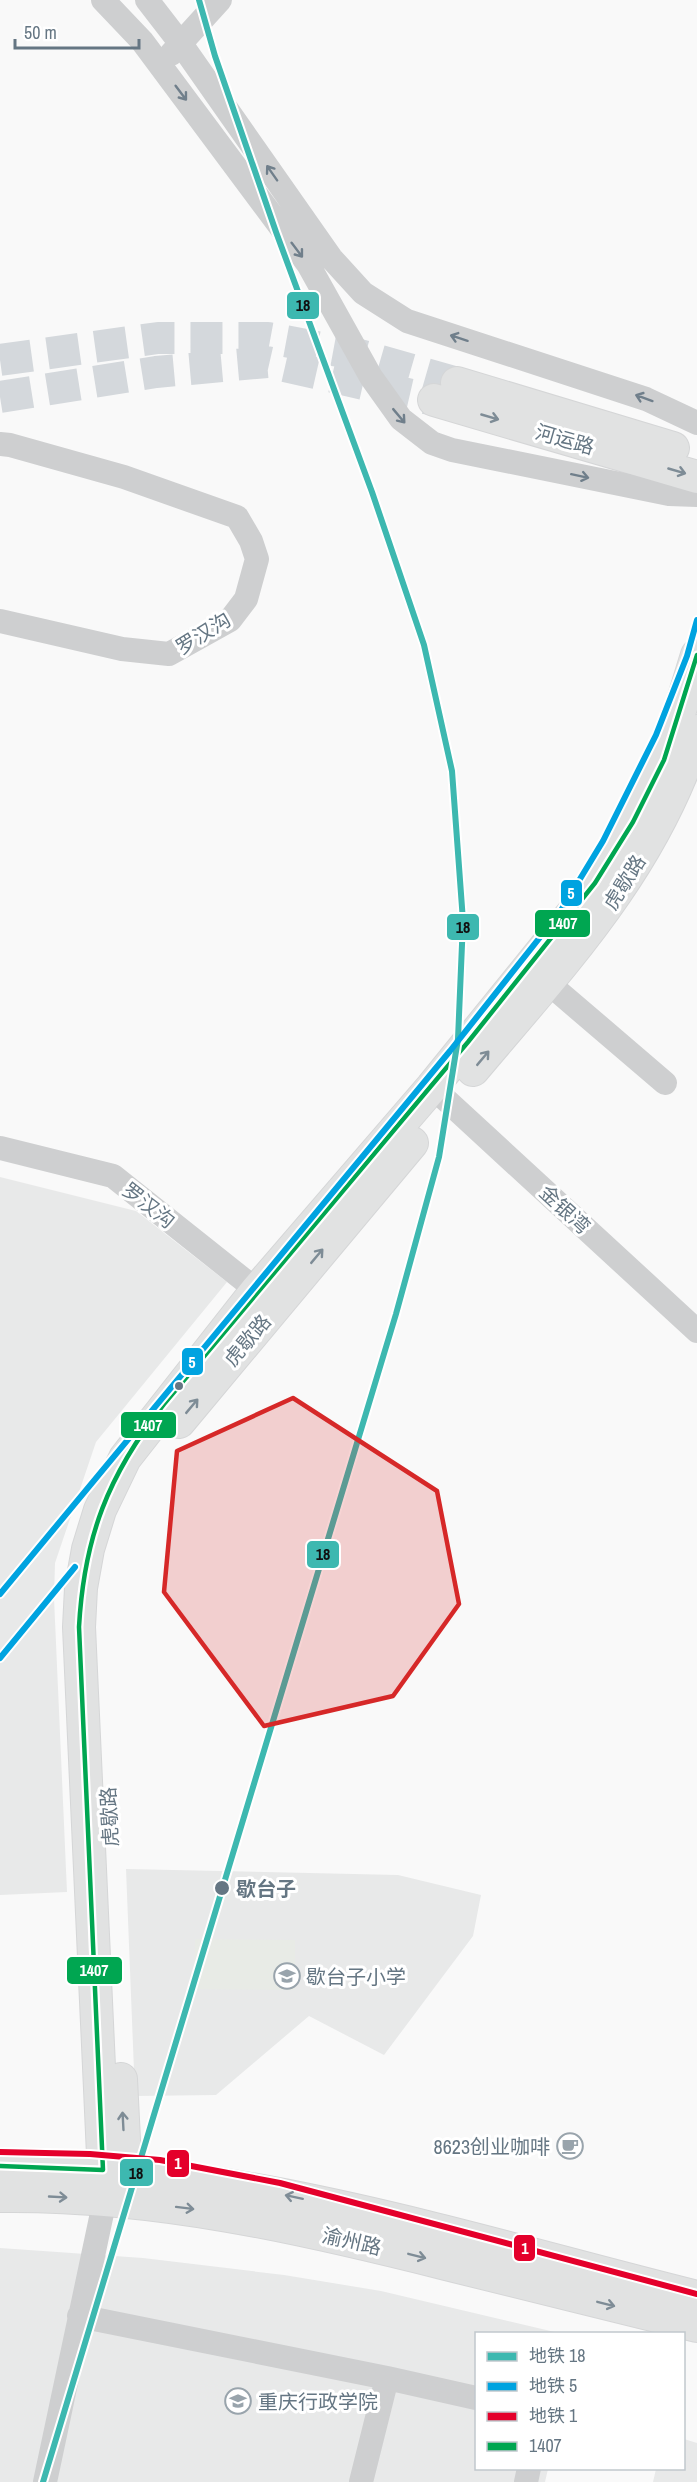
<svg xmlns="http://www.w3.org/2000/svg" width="697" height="2482" font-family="'Archivo Narrow','Noto Sans SC',sans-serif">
<rect width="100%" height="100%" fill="#f9f9f9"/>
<path fill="#e8e9e9" d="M0,1177l136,34 91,71 -131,160 -41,121 -1,35 13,294 -67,3z
M126,1869l272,6 83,20 -8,41 -89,119 -75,-39 -93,79 -81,1z
M0,2248l143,10 141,17 97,16 178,42 -83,1v134l72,1 -3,13h-545z
M684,2439l13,4v39h-44l3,-13 28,-1z"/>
<path fill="#e8ebe6" d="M195,1939l100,1v50l-101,-1z"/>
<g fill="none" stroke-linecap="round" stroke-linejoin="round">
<path stroke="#d4d8dc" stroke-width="32" stroke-dasharray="32 16" stroke-linecap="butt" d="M0,360l158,-22h110l92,17 97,28
M0,397l156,-25 111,-10 167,38"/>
<g stroke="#d5d6d7" stroke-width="34">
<path id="major" d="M457,383l216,65
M434,400l263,77
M473,1070c90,-107 181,-202 224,-339
M179,1422l233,-279
M121,2079l6,122
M0,2166c238,-2 468,74 697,131
M0,2196c153,-2 299,31 446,68 84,21 167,41 251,62
M105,2199l-26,-572 2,-39 7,-39 12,-39 25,-52 132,-168 175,-203 145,-179 30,-44 29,-50 33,-68 28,-91"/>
</g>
<path stroke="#cecfd0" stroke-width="24" d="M103,0l39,41 166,223 63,113 30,42 31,24 20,7 217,44 28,1
M147,0l34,44 150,214 32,35 44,28 239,78 51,24
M171,54l49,-54
M0,444l10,1 114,32 113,40 14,24 6,18 -11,40 -16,21 -61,34 -47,-5 -122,-28
M547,982l118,101
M432,1087l265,244
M0,1148l113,28 156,124
M79,2316l308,62
M45,2482l60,-283
M361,2482l26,-104 89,20
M526,2482l3,-14"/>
<use href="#major" stroke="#e1e2e2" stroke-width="32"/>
<g stroke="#fff" stroke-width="9">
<path id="bus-1" d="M0,2166l103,4 -24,-543c5,-90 29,-152 85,-223l304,-362 127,-159 38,-61 31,-62 33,-105"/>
</g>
<use href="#bus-1" stroke="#00a651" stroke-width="4.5"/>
<g stroke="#fff" stroke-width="10">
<path id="metro-1" d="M43,2482l353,-1168 43,-157 19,-118 5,-118 -11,-150 -28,-126 -52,-153 -96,-260 -61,-176 -16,-56"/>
</g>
<g stroke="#fff" stroke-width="10">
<path id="metro-2" d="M0,1594l450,-543 110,-139 43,-71 53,-106 31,-79 10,-36
M0,1658l75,-91"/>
</g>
<g stroke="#fff" stroke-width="10">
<path id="metro-3" d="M0,2152l90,2 70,6 120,23 417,111"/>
</g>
<use href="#metro-1" stroke="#3db8b0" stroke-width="6"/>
<use href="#metro-2" stroke="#00a3e0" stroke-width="6"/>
<use href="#metro-3" stroke="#e4002b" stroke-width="6"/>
</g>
<defs><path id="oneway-shaft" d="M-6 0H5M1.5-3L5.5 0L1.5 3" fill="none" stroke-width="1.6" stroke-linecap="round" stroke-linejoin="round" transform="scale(1.5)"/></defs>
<g stroke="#707f8b">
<use href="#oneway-shaft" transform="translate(181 93) rotate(53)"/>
<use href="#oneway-shaft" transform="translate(272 173) rotate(-125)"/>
<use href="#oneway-shaft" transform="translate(297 250) rotate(53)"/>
<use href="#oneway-shaft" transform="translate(459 338) rotate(-162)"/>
<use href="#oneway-shaft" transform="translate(644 398) rotate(-160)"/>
<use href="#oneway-shaft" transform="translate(399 416) rotate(50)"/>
<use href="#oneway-shaft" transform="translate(580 476) rotate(12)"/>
</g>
<g stroke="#7e8c96">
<use href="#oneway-shaft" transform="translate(490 417) rotate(16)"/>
<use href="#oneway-shaft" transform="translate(677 471) rotate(16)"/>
<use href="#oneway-shaft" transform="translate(483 1058) rotate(-50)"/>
<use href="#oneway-shaft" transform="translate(317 1256) rotate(-50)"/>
<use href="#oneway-shaft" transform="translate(192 1406) rotate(-50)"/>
<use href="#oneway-shaft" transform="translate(123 2121) rotate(-93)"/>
<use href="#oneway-shaft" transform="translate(58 2197) rotate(3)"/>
<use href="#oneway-shaft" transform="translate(294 2197) rotate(-168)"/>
<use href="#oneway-shaft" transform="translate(185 2208) rotate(7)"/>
<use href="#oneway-shaft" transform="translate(417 2256) rotate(14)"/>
<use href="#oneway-shaft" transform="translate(606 2304) rotate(14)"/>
</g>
<path fill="#d62828" fill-opacity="0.2" stroke="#d62828" stroke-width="4.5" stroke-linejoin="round" d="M293,1398l144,93 22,113 -66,92 -129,30 -100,-134 13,-141z"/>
<defs>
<g id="school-ring" transform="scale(1.35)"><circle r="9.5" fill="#fff" stroke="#99a4ac" stroke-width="1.5"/><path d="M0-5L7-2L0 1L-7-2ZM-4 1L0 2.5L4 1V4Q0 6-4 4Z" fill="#99a4ac"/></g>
<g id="cafe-ring" transform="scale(1.35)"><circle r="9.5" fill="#fff" stroke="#99a4ac" stroke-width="1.5"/><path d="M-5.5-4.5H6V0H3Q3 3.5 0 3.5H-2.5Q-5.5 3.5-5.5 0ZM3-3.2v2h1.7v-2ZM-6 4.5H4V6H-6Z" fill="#99a4ac"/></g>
<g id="university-ring" transform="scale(1.35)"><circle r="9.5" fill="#fff" stroke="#99a4ac" stroke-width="1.5"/><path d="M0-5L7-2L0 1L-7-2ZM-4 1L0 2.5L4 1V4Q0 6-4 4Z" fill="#99a4ac"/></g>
</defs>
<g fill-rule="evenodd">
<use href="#school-ring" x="287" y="1976"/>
<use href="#cafe-ring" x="570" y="2146"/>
<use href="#university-ring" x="238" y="2401"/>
</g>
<g fill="#657683" stroke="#fff" stroke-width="2">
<circle cx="179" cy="1386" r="5"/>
<circle cx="222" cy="1888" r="8"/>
</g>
<g text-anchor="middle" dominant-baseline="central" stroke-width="6" stroke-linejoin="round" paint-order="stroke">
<g font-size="20" fill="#657683" stroke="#fff">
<text transform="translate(565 439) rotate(16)">河运路</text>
<text transform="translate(203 633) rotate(-32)">罗汉沟</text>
<text transform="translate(624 882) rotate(-58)">虎歇路</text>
<text transform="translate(149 1205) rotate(38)">罗汉沟</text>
<text transform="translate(565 1209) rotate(43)">金银湾</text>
<text transform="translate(247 1340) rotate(-50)">虎歇路</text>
<text transform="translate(109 1817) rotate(-93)">虎歇路</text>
<text transform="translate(352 2241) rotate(13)">渝州路</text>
</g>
<g font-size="20" font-weight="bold" fill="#657683" stroke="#fff" text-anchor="start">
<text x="236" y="1888">歇台子</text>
</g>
<g font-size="20" fill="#657683" stroke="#fff" text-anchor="start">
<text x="306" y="1976">歇台子小学</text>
<text x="550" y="2146" text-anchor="end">8623创业咖啡</text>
<text x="258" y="2401">重庆行政学院</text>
</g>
</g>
<g stroke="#fff" stroke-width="2">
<rect x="286" y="291" width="34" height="29" rx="6" fill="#3db8b0"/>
<rect x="560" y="879" width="23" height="28" rx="6" fill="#00a3e0"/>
<rect x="534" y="909" width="57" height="29" rx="6" fill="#00a651"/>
<rect x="446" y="913" width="34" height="28" rx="6" fill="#3db8b0"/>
<rect x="181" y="1347" width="23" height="29" rx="6" fill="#00a3e0"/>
<rect x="120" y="1411" width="57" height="28" rx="6" fill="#00a651"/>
<rect x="306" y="1540" width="34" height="29" rx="6" fill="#3db8b0"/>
<rect x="66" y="1956" width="57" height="29" rx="6" fill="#00a651"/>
<rect x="166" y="2149" width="24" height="29" rx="6" fill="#e4002b"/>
<rect x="119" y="2158" width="35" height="29" rx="6" fill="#3db8b0"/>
<rect x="513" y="2234" width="23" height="28" rx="6" fill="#e4002b"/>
</g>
<g font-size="16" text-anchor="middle" font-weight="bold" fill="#fff">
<text x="571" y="899">5</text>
<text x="563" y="929">1407</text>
<text x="192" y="1368">5</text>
<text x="148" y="1431">1407</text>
<text x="94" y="1976">1407</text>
<text x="178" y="2169">1</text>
<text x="525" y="2254">1</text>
</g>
<g font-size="16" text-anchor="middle" font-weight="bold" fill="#111">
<text x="303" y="311">18</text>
<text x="463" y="933">18</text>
<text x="323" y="1560">18</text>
<text x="136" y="2179">18</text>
</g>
<rect x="475" y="2332" width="210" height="138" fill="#ffffff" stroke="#c1c8cd" stroke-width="1.5"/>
<rect x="487" y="2352" width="30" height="9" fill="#3db8b0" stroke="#c1c8cd" stroke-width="1.5"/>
<text x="529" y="2362" font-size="18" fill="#657683">地铁 18</text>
<rect x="487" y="2382" width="30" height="9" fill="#00a3e0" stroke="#c1c8cd" stroke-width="1.5"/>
<text x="529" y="2392" font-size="18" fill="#657683">地铁 5</text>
<rect x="487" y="2412" width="30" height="9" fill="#e4002b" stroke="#c1c8cd" stroke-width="1.5"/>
<text x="529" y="2422" font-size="18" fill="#657683">地铁 1</text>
<rect x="487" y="2442" width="30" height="9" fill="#00a651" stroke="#c1c8cd" stroke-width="1.5"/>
<text x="529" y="2452" font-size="18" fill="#657683">1407</text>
<path d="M15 39v9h124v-9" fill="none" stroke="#657683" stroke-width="3"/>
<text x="24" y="39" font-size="18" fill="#657683" stroke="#ffffff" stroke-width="4.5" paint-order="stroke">50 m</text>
</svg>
